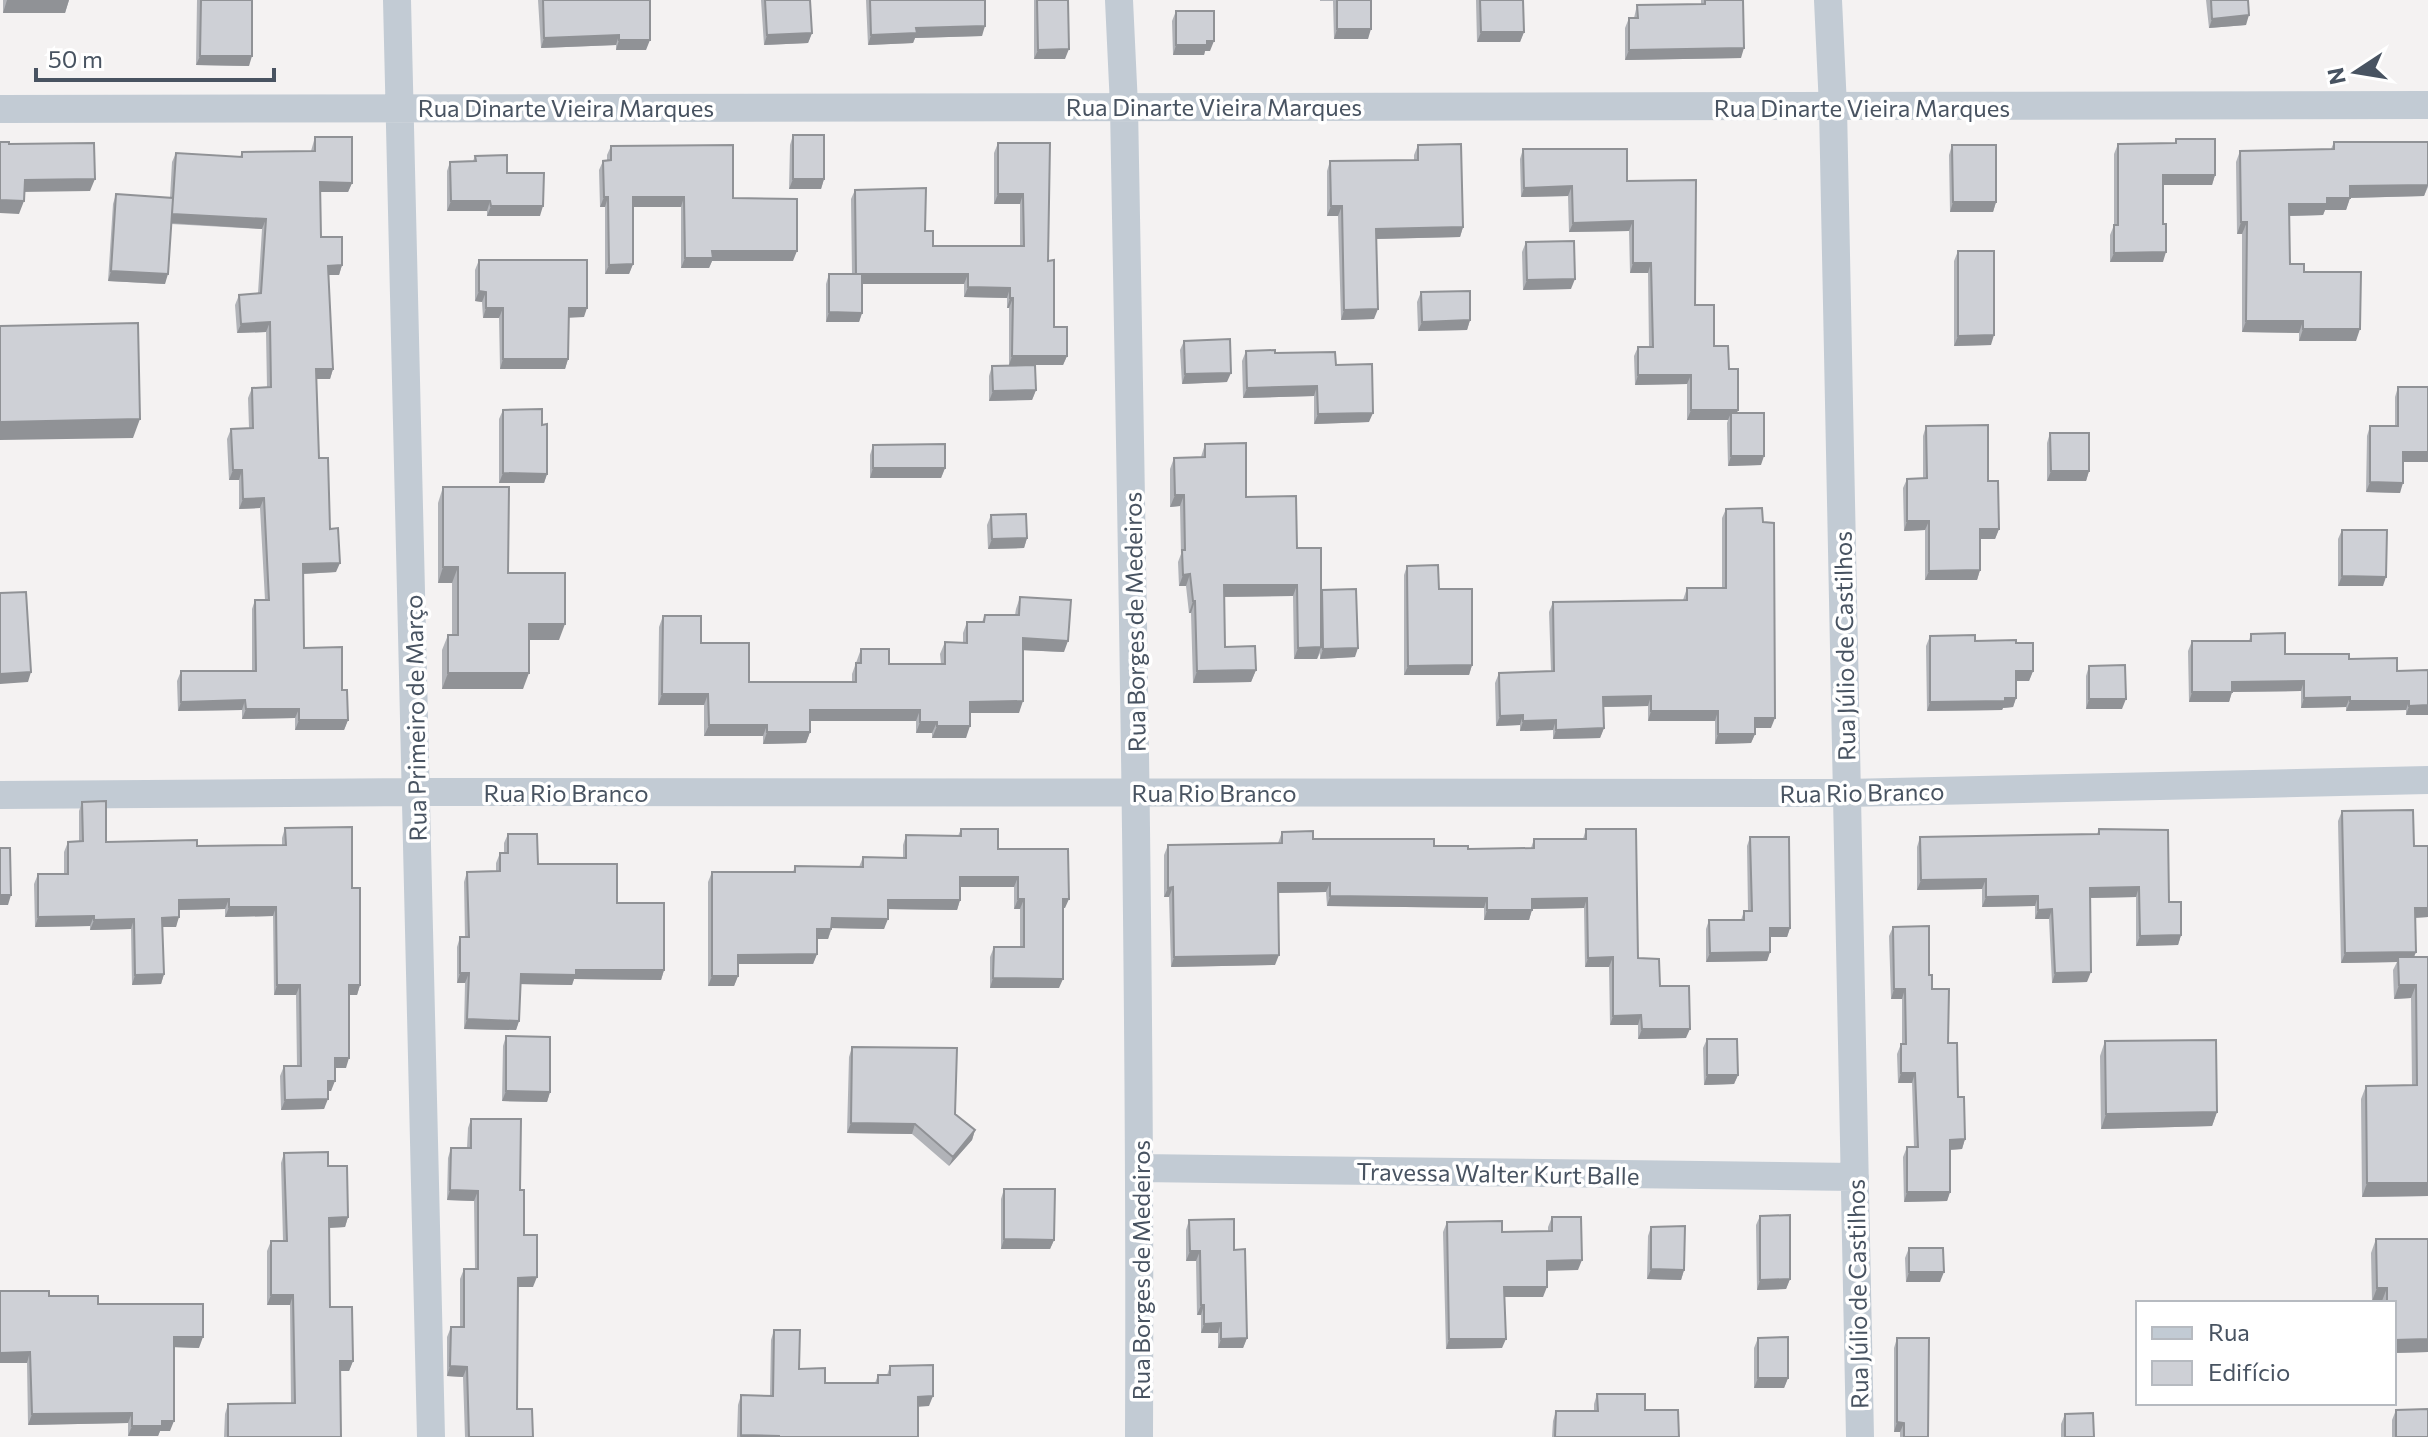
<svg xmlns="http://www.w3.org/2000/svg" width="2428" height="1437" font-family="Commissioner,sans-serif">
<rect width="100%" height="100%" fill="#f4f2f2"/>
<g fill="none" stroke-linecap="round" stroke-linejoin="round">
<path stroke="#c2cbd4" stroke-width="28" d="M397,0l34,1437
M1119,0l5,106c8,444 17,887 15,1331
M1828,0l5,107 27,1330
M0,109l2428,-4
M0,795l417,-3 1430,1 581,-13
M1140,1168l715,9"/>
</g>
<path fill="#b1b3b8" d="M3,0h66l-4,13h-62z
M197,0h55l-3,66 -53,-1z
M538,0h112l-4,50h-30v-5l-75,3z
M761,0h49l2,33 -4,10 -44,2z
M866,0h119l-3,36 -67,2 -2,5 -45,2z
M1034,0h34l-3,59h-31z
M1320,0h51l-3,39h-34l-1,-38h-13z
M1476,0h47l1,32 -4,10h-43z
M1701,0h42l-2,58 -116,2v-32l4,-10h5l3,-13 64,-1z
M2206,0h42l-2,25 -37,3z
M1176,11l34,40h-5l-1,4h-31l-1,-34z
M793,135l31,44 -3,10h-32l1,-44z
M315,137l37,46 -4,9h-28l1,45 21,28 -3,10h-11l5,94 -3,10h-14l3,79 17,114 -32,2v74l38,42 6,30 -4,10h-49v-12l-53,1v-9l-64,1 -1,-30 4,-10h71v-62l3,-9h10l-5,-92 -21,1v-29h-10l-2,-41 4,-10 18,-1 -1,-30 4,-10 15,-1 -1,-55 -29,1 -2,-28 4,-10 19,-2 4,-64 -91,-5 -6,60 -57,-3 5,-77 3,-10 54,4 2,-36 4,-9 64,4 2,-5 69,-1z
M2176,139l39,36 -3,10h-49v77h-53v-27l4,-10v-71l4,-10 57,-1z
M2334,142h94v45l-4,9 -74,2 -4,12h-21l-2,5 -33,1v48l14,8 52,69h-57v-8l-57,-1v-98h-5l-1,-72 4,-11 91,-2z
M998,143h52l-2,118 6,66 13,29 -4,9h-28l1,25 -4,10 -43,1v-25l3,-10 17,-1v-57h-2v-10l-43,-1v-13h-102v29l-3,9h-33v-38l3,-10h23l-1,-75 4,-9 70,41 8,15h87v-42h-26v-51z
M1418,145l45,82 -3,10 -83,2 -3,80 -33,1 -3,-104h-11v-45l3,-10 84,-1v-5z
M1952,145l44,57 -3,10h-43l-1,-57z
M611,146l122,52 60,63h-81l-3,7h-28v-61h-48v57l-4,10h-24v-67h-5l-1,-37 4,-9 4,-1v-5z
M1523,149l104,32 68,124 19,41 15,23 9,41 -1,3 24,52 -33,1 -1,-43 1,-3h-41v-36l-52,1 -1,-29 4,-9h11l-1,-74h-18l-1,-42 -60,1 -1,-36 -47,1 -1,-38z
M475,156l32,17 33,43h-53v-5h-40v-40l3,-9 23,-1z
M1526,242l45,47 -48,1 -1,-38z
M1958,251l33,94 -37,1v-85z
M479,260l105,57h-16v42l-3,10h-65l-1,-51h-16l-1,-16 -7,-1v-31z
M1421,292l49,28 -3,10 -49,1 -1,-29z
M1184,341l43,41 -45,2 -2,-34z
M1246,351l29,2 94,69 -55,2v-28l-71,2 -1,-37z
M2398,387l5,75 -3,31 -34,-1 1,-56 3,-10h25v-29z
M503,410l39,15 5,49 -3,9h-45v-64z
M1926,426l62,55 11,48 -4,10h-15v31l-3,10h-52v-50l-21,1 -1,-43 4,-9 16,-1v-42z
M2050,433l39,38 -3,10h-39v-38z
M1205,444l41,53 51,51 24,43 34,66 -35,2v-6l-3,6h-23l-1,-63 -69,1 1,50 31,23 -5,12 -58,1 -2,-70h-2l-3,-27h-7l-1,-24 3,-8 -1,-48 -10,1v-38l4,-11 27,-1z
M873,445l72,23 -4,10h-71v-23z
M443,487l116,153h-30l-6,49h-81v-39l6,-15h4v-52h-14v-80z
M1726,509l45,219h-16v6l-4,9 -36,1v-23h-67v-15l-45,1 1,21 -4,10 -47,1v-9l-33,1v-6l-24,1 -1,-43 4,-10 52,-2 -2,-59 4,-10 130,-2 4,-12h35v-70z
M991,515l36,23 -3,10 -36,1 -1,-24z
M2342,530l41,56h-45v-47z
M1407,566l32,23 33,76 -3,10h-65v-100z
M1020,597l44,55 -41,-2 -4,63h-49l-4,25h-34v-5h-16v-12h-106v11l-4,11 -43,1v-8h-59v-31h-46l1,-78 4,-11 38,27 48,39h103v-8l9,-25 28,15h52l-1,-10 5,-12 18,1v-10l4,-11h15l3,-7h30l1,-6z
M2251,634l34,20 64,5 48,12 31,-1v45h-22v-5l-60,1v-4l-45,1v-17l-69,1 -3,10h-40l-1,-51 4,-10h57z
M1930,636l45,5 41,2 17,28 -4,10h-13v17l-3,9 -10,1 -1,2 -75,1 -1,-65z
M2089,666l33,43h-36v-33z
M82,802l24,40 91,4 85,-1v-7l3,-10 67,60 8,97 -3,10h-8l-3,73h-11l-4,23h-3l-4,18 -43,1 -1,-34 4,-10h13l-1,-71h-22l-1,-79 -48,1v-8l-46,1 -3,17h-14l2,47 -3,10 -29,1 -1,-56 -41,1v-4l-55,1 -1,-43 4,-10h26v-22l4,-10h11v-31z
M2342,811l72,35h14v71l-13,1 1,34 -2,5h14v239l-66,1 -1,-98 5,-13 46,-1 -1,-87 -17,1 -1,-29 4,-8 -56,1 -3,-142z
M961,829l37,20 67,59h-2l-4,80h-69v-31l4,-10h26v-38h-6v-22h-54v13l-3,10 -69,-1 -4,20 -52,-1 -4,11h-11v15l-4,10h-75v12l-4,10h-26v-104l4,-10h81l2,-6 64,1 4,-10 40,1v-13l3,-10 52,1z
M1586,829l52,129 22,28 26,52 -48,1v-14h-28l-1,-58h-24l-1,-59 -52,1 -3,11h-45v-12l-157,-2 -1,-14 -48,1 -3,72 -104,2 -2,-70h-5v-42l4,-10 110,-2 4,-11 31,7 155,10 63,-1 3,-9h49z
M2099,829l70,73 12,33 -3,10 -42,1v-49l-46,1 -3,84 -35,1 -3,-64h-14v-13l-53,1v-18l-65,1v-43l3,-10 177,-3z
M508,834l30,30 79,39 47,67 -3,10 -87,-1 -2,6 -52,-1 -1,37 -3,9 -52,-1 1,-46h-8v-36l3,-10h5l-1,-55 3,-10 29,-1v-8l4,-10h4v-10z
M1750,837l40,91 -3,9h-17v15l-3,9 -61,1v-33l3,-9h32l3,-9h4l-1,-65z
M1893,927l36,48 19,68 17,96 -3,10 -12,1v42l-3,9 -43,1 -1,-45 4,-10h7l-2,-64h-14l-1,-29 4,-10h1v-45h-11l-2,-63z
M506,1036l44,56 -3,10 -45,-1 1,-55z
M1707,1039l31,36 -4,9 -30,1 -1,-37z
M2105,1041l112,71 -5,14 -111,3 -1,-73z
M852,1047l103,67 20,16 -3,10 -23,26 -37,-32 -65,-1 2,-76z
M471,1119l49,71 4,45 9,52h-15l-1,122 16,28h-68l-2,-60 -16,-1v-39l4,-10h9v-48l4,-10h11l-1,-68 -27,-1 1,-42 3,-10h16l1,-20z
M284,1153l44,13 20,51 -3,10 -16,1 1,79 23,54 -4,10h-9l1,66h-117l1,-23 3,-10 63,-1 -1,-98h-23v-54l4,-10h12l-2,-78z
M1004,1189l50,51 -4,9h-49v-50z
M1760,1216l30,63 -4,10 -29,1 -1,-65z
M1552,1217l26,53h-31l-4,27h-38l-3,51 -56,1 -3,-117 4,-10 55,10 46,-1v-4z
M1189,1220l45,30 13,88 -4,10h-25v-15h-17v-18h-4l-1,-54h-10v-31z
M1651,1227l33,43 -3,10 -34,-1 1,-43z
M2376,1239l52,113 -34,1v-50h-12v-2h-10l-1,-48z
M1909,1248l31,34h-34l-1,-24z
M0,1291l49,5 49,8 101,44 -25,-1 -4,84h-10l-2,5h-30v-13l-100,2 -1,-62h-27z
M774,1330l25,39 26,14h50l3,-8h9l3,-9 39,40h-11v31h-181l1,-32 3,-10 29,1 1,-56z
M1758,1338l30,40 -4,10h-30v-40z
M1897,1338l31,99h-28v-5h-6v-84z
M1597,1394l48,16 34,27h-127l1,-16 3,-10h38v-7z
M2396,1410l32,27h-36v-17z
M2065,1414l29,23h-33v-13z"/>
<path fill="#909296" d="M7,0h62l-4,13h-62z
M2249,15l-3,10 -37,3 3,-9z
M985,26l-3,10 -67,2 -2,5 -45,2 3,-10 45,-7z
M1337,29h34l-3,10h-34z
M1481,32h43l-4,10h-43z
M812,33l-4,10 -44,2 3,-10z
M619,35l-3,10 -75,3 3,-10z
M619,40h31l-4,10h-30z
M1207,41h7l-4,10h-5l-1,4h-31l3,-10z
M1744,48l-3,10 -116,2 4,-10z
M1069,49l-4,10h-31l4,-9z
M200,56h52l-3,10 -53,-1z
M2163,175h52l-3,10h-53z
M95,179l-5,12 -70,1 5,-12z
M793,179h31l-3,10h-32z
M320,182l32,1 -4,9h-31z
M2428,185l-4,11 -78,2 4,-12z
M1572,186l-4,10 -47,1 3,-9z
M998,194h25l-3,10h-26z
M604,197h4l-3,10h-5z
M633,197h51l-3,10h-51z
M2327,198h23l-4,12h-21l-2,5 -38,1 4,-12z
M0,200l24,1 -5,13 -19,-1z
M451,201h39l-3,10h-40z
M1953,202h43l-3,10h-43z
M491,206h52l-3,10h-53z
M1331,206h11l-4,10h-11z
M172,214l94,5 -4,10 -93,-6z
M1633,221l-4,10 -60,1 4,-9z
M2241,222h6l-5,12h-5z
M1463,227l-3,10 -87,2 3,-10z
M712,251h85l-4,10h-81l-3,7h-28l4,-10z
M2166,252l-3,10h-53l4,-9z
M1633,263h18l-3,10h-18z
M633,264l-4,10h-24l4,-9z
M342,265l-3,10h-15l4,-9z
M111,271l57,3 -3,10 -57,-3z
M856,274h112l-4,10h-112z
M1575,279l-4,10 -48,1 4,-10z
M968,287l42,1 -3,10 -43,-1z
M479,291l7,1 -4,10 -7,-1z
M1010,298h3l-4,10h-2z
M486,308h17l-4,10h-16z
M569,308h18l-3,9 -19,1z
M1378,309l-4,10 -33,1 3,-10z
M829,312l33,1 -3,9h-33z
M1470,320l-3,10 -49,1 4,-9z
M2246,321h57l-4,12 -57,-1z
M270,322l-4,10 -29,1 4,-9z
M2303,329h57l-4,12h-57z
M1994,335l-3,10 -37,1 4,-10z
M1012,356h55l-4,9h-54z
M503,359h65l-3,10h-65z
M316,369h17l-3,10h-18z
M1231,373l-4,9 -45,2 3,-10z
M1638,375h53l-4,9 -52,1z
M1317,386l-3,10 -71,2 4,-10z
M1036,390l-4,10 -43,1 4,-10z
M1691,410h47l-4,9 -3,-6 -3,7h-41z
M1373,413l-4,9 -55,2 4,-10z
M140,419l-7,19 -133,2v-18z
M2403,452h25v10h-28z
M1731,456h33l-3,9 -33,1z
M873,468h72l-4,10h-71z
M233,470h9l-3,10h-10z
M2051,471h38l-3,10h-39z
M503,473l44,1 -3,9h-45z
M2370,482l33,1 -3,10 -34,-1z
M1175,495h9l-4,11 -10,1z
M264,498l-4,10 -21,1 4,-10z
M1907,521h22l-4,9 -21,1z
M1980,529h19l-4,10h-19z
M1027,538l-3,10 -36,1 4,-10z
M340,563l-4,9 -36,2 3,-10z
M443,567h15l-6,16h-14z
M1980,570l-3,10h-52l4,-9z
M1190,574l-4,12h-7l4,-11z
M2342,576l44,1 -3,9h-45z
M1224,585h73l-4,11 -73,1z
M1193,601h2l-4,12h-2z
M529,624h36l-6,16h-36z
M1023,638l45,3 -4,11 -45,-2z
M1321,647l-4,12h-23l4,-11z
M1358,648l-3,9 -35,2 3,-10z
M1472,665l-3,10h-65l4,-9z
M1256,670l-5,12 -58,1 4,-12z
M2016,671h17l-4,10h-16z
M31,672l-3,10 -28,2v-10z
M448,673h81l-6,16h-81z
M2304,681l-3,10 -72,1 3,-10z
M2192,692h40l-3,10h-40z
M662,694h46l-4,11h-46z
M1651,696l-3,10 -48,1 3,-10z
M2350,697l-4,10 -45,1 3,-10z
M2016,698l-3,9 -10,1 -1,2 -75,1 3,-9z
M2089,699h37l-4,10h-36z
M245,700l-3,10 -64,1 3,-9z
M1023,701l-4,12h-53l4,-11z
M2350,701h59l-3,9 -60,1z
M2428,705v10h-22l3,-9z
M246,709h53l-4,9 -53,1z
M810,710h110l-4,11h-110z
M1651,711h67l-3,10h-67z
M1523,715l-3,10 -24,1 4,-10z
M1755,718h20l-4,10h-20z
M299,720h49l-4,10h-49z
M1556,720l-3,10 -33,1 3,-10z
M920,722h17l-5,11h-16z
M709,725h58l-4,11h-59z
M937,726h33l-4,12h-34z
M1604,728l-4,10 -47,1 3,-9z
M767,732h43l-4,11 -43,1z
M1718,734h37l-4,9 -36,1z
M960,877h58l-4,10h-57z
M1986,879l-4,10 -65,1 4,-10z
M1278,883h52l-4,9 -52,1z
M1173,887l-4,10h-5l4,-9z
M2139,887l-3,10 -50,1 4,-10z
M0,895h11l-3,10h-8z
M1330,896l157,2 -3,10 -157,-2z
M2038,896l-3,10 -53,1 4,-10z
M1587,898l-3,10 -56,1 4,-10z
M229,899l-4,10 -50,1 4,-10z
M1018,899h6l-4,10h-6z
M1063,899h6l-4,9h-5z
M888,900h72l-3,10 -73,-1z
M229,907h47l-3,9 -48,1z
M2415,908h13v9l-17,1z
M2052,909l-3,10h-14l3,-9z
M1487,910h45l-3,10h-45z
M94,916l-4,10 -55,1 3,-10z
M179,917l-3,10h-18l4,-9z
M832,918l56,1 -4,10 -56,-1z
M134,919l-3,10 -41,1 4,-10z
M1770,928h20l-3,9h-20z
M817,929h14l-3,10h-15z
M2181,935l-3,10 -42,1 4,-10z
M1770,952l-3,9 -61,1 4,-9z
M2416,952l-4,9 -14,-4 -1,5 -56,1 4,-10z
M817,954l-4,10h-79l4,-9z
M1279,955l-4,10 -104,2 3,-10z
M1613,957l-4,10h-24l3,-9z
M576,970h88l-3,10 -87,-1 -2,6 -55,-1 4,-10z
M2091,972l-4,10 -35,1 3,-10z
M460,973h9l-4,10h-8z
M164,974l-3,10 -29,1 3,-10z
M712,976h26l-4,10h-26z
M993,978l70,1 -4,9h-69z
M277,985h23l-4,10h-22z
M349,985h11l-3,10h-12z
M2399,985h17l-5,13 -17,1z
M1894,989h11l-3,10h-11z
M1641,1015l-3,10h-28l3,-9z
M467,1019l52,2 -3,9 -52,-1z
M1642,1029h48l-4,9 -48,1z
M335,1058h14l-3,10h-15z
M1901,1073h14l-3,10h-14z
M1707,1075h31l-4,9 -30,1z
M328,1081h7l-4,10h-7z
M506,1091l44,1 -3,10 -45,-1z
M328,1099l-4,10 -43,1 4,-10z
M2217,1112l-5,14 -111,3 5,-15z
M851,1123l64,1 -3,10 -65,-1z
M975,1130l-3,10 -23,26 4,-9z
M1965,1139l-3,10 -16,1 4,-10z
M2367,1183h61v13l-66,1z
M450,1190l28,1 -4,10 -27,-1z
M1907,1192h43l-3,9 -43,1z
M348,1217l-3,10 -19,1 3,-10z
M1004,1239l50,1 -4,9h-49z
M1190,1251h10l-4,10h-10z
M1582,1260l-4,10 -35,1 4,-10z
M1651,1269l33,1 -3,10 -34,-1z
M1909,1272h35l-4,10h-34z
M537,1277l-4,10h-18l3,-9z
M1790,1279l-4,10 -29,1 3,-10z
M1504,1287h43l-4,10h-42z
M2377,1288h10l-5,13h-10z
M271,1295h22l-3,10h-23z
M1201,1305h3l-3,10h-4z
M1221,1323l-3,10h-17l3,-9z
M174,1337h29l-4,11 -28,-1z
M1247,1338l-4,10h-25l3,-9z
M1449,1339h57l-4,9 -56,1z
M2428,1339v13l-34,1v-13z
M30,1352l-3,11h-27v-10z
M340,1361h13l-4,10h-12z
M450,1366l17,1 -4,10 -16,-1z
M1758,1378h30l-4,10h-30z
M933,1396l-4,10 -14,1 3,-10z
M132,1413l-4,10 -100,2 4,-11z
M162,1421h12l-4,10h-10l-2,5h-30l4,-10z
M1897,1422l7,1 -4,9h-6z
M741,1435l38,1 -1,1h-38z"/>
<path fill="#ced0d6" stroke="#909296" stroke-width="2" d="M201,0h51v56h-52z
M543,0h107v40h-31v-5l-75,3z
M765,0h45l2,33 -45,2z
M870,0h115v26l-69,2 1,5 -46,2z
M1037,0h31l1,49 -31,1z
M1337,0h34v29h-34z
M1480,0h43l1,32h-43z
M1705,0h38l1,48 -115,2v-32h9l-1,-13 68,-1z
M2211,0h37l1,15 -37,4z
M1176,11h38v30h-7v4h-31z
M793,135h31v44h-31z
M315,137h37v46l-32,-1 1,55h21v28l-14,1 5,103h-17l3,89h9l2,71 8,-1 2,35 -37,1 1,84 38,-1v43h5l1,30h-49v-11h-53l-1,-9 -64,2v-31h75l-1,-71h14l-5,-102 -21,1 -1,-29h-9l-2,-41 22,-1 -1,-40 19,-1 -1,-65 -29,2 -2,-29 22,-2 5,-74 -94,-5 4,-61 66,4v-5l73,-1z
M2176,139h39v36h-52v49h3v28l-52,1v-28h4v-81l58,-1z
M0,142h9v2l85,-1 1,36 -70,1 -1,21 -24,-1z
M2334,142h94v43l-78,1v12h-23v6h-38l1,60h14v8h57l-1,57h-57v-8h-57l1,-99h-6l-1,-71 94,-2z
M998,143h52l-2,118 6,-1v67h13v29h-55l1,-58h-3v-10l-42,-1v-13h-112l-1,-84 71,-2 -1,43h8v15h91l-1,-52h-25z
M1461,144l2,83 -87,2 2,80 -34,1 -2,-104h-11l-1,-45 88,-1v-15z
M733,145v53l64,1v52h-85l1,7h-28l-1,-61h-51v67l-24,1 -1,-68h-4l-1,-36 8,-1v-14z
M1952,145h44v57h-43z
M1523,149h104v32l69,-1 -1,125h19v41h14l1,23h9v41h-47v-35h-53v-28h15l-2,-84h-18v-42l-60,2 -1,-37 -48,2z
M507,155v18h37l-1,33h-52l-1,-5h-39l-1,-39 26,-1 -1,-5z
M116,194l57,4 -5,76 -57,-3z
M1574,241l1,38 -48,1 -1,-38z
M1958,251h36v84l-36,1z
M479,260h108v48h-18l-1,51h-65v-51h-17v-16l-7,-1z
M829,274h33v39l-33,-1z
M1470,291v29l-48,2 -1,-30z
M138,323l2,96 -140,3v-96z
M1230,339l1,34 -46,1 -1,-33z
M1275,350v3l60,-1 1,13 36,-1 1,49 -55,1 -1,-28 -70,2 -1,-37z
M1035,365l1,25 -43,1 -1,-25z
M2398,387h30v65h-25v31l-33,-1v-56h28z
M542,409v16l5,-1v50l-44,-1v-63z
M1731,413h33v43h-33z
M1988,425v56h10l1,48h-19v41l-51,1v-50h-22v-42l20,-1 -1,-52z
M2050,433h39v38h-38z
M1246,443v54l50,-1 1,52h24v99l-23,1 -1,-63h-73l1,62 30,-1 1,24 -59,1 -2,-70h-2l-3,-27 -7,1 -1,-25h3l-1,-55h-9l-1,-37 31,-1v-13z
M945,444v24h-72v-23z
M443,487h66l-1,86h57v51h-36v49h-81v-38h10v-68h-15z
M1762,508l1,14 11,1 1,195h-20v16h-37v-23h-67v-15l-48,1 1,31 -48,2v-10l-33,1v-6l-23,1 -1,-43 55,-2 -1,-69 134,-2v-12h39v-79z
M1026,514l1,24 -35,1 -1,-24z
M2342,530h45l-1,47 -44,-1z
M1438,565l1,24h33v76l-64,1 -1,-100z
M1356,589l2,59 -35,1 -1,-59z
M26,592l5,80 -31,2v-81z
M1020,597l51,3 -3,41 -45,-3v63l-53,1v24h-33v-4h-17v-12h-110v22h-43v-7h-58l-1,-31h-46l1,-78h38v27h48v39h107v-19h5v-14h28v15h56v-22l22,1v-21h17l1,-7h34z
M2285,633v21h64v5l48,-1v13l31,-1v35l-19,1v-5h-59v-4l-46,1v-17l-72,1v10h-40v-51h59v-7z
M1975,635v6l41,-1v3h17v28h-17v27h-11v3l-75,1v-66z
M2125,665l1,34h-37v-33z
M106,801v41l91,-2v6l89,-1 -1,-17 67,-1v61h8v97h-11v73h-14v23h-7v18l-43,1 -1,-34h17l-1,-81h-23l-1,-78h-47v-8l-50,1v17l-17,1 2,56 -29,1 -1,-56 -40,1v-4l-56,1v-43h30v-32l15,-1 -1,-39z
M2413,810l1,36h14v62h-13l1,44 -71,1 -3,-142z
M961,829h37v20h70l1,50h-6v80l-70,-1 1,-31h30v-48h-6v-22h-58v23h-72v19l-56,-1 -1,11h-14v25l-79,1v21h-26v-104h83v-6l68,1v-10l43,1v-23l55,1z
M1586,829h50l2,129 21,1 1,27h29l1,43h-48l-1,-14 -28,1v-59l-25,1 -1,-60 -55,1v11h-45v-12l-157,-2v-13h-52l1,72 -105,2 -1,-70 -5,1v-43l114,-2v-11l31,-1v8h121v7h34v3l66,-1v-9h52z
M2099,829l69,1 1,72h12v33l-41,1 -1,-49 -49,1 1,84 -36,1 -3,-64 -14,1v-14l-52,1v-18l-65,1 -1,-43 179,-3z
M508,834h29l1,30h79v39h47v67h-88v5l-55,-1 -2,47 -52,-2 2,-46h-9v-36h9l-2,-65 33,-1v-18h8z
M1750,837h39l1,91h-20v24l-60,1 -1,-33h35v-9h8z
M0,848h10l1,47h-11z
M1929,926v49h3v14h17l-1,54h9l1,54h6l1,42 -15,1v52h-43v-45h11l-3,-74h-14v-29h5l-1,-55h-11l-1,-62z
M2398,957h30v226h-61l-1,-97 51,-1 -1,-100h-17z
M506,1036l44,1v55l-44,-1z
M1707,1039h30l1,36h-31z
M2216,1040l1,72 -111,2 -1,-73z
M852,1047l105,1 -2,66 20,16 -22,27 -38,-33 -64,-1z
M471,1119h50l-1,71h4v45h13v42l-19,1 -1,131h15l1,28h-64l-2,-70 -17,-1 1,-39h13v-58h14v-78l-28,-1 1,-42h20z
M328,1152v14h19l1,51 -19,1 1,89h22l1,54h-13l1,76h-113v-33l67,-1 -2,-108h-22v-54h16l-3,-88z
M1004,1189h51l-1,51 -50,-1z
M1790,1215v64l-30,1v-64z
M1552,1217h29l1,43 -35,1v26h-43l2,52h-57l-2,-117 55,-1v11l50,-1z
M1234,1219v31l11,-1 2,89 -26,1v-16l-17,1v-19h-3l-1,-54h-10l-1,-31z
M1685,1226l-1,44 -33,-1v-42z
M2376,1239h52v100l-34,1v-37h-7v-15h-10z
M1909,1248h34l1,24h-35z
M0,1291h49v5h49v8h105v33h-29v84h-12v5h-30v-13l-100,1 -2,-62 -30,1z
M774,1330h26l-1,39 26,-1v15h53v-8h12v-9l43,-1v31l-15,1v40h-139v-1l-38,-1v-40l32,1z
M1788,1337v41h-30v-40z
M1897,1338h32l-1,99h-24v-14l-7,-1z
M1597,1394h48v16h33l1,27h-124l1,-26h42z
M2428,1409v28h-32v-27z
M2093,1413l1,24h-29v-23z"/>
<g text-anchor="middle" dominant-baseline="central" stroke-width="7" stroke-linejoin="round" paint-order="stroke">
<g font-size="24" fill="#485361" stroke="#fff">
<text x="1214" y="106">Rua Dinarte Vieira Marques</text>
<text x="566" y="107">Rua Dinarte Vieira Marques</text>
<text x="1862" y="107">Rua Dinarte Vieira Marques</text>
<text transform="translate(1134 622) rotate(-91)">Rua Borges de Medeiros</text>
<text transform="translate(1844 646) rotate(-91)">Rua Júlio de Castilhos</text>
<text transform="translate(415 718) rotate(-91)">Rua Primeiro de Março</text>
<text x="566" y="792">Rua Rio Branco</text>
<text x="1214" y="792">Rua Rio Branco</text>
<text transform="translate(1862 792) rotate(-1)">Rua Rio Branco</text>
<text transform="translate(1498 1173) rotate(1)">Travessa Walter Kurt Balle</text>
<text transform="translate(1140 1270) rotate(-90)">Rua Borges de Medeiros</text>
<text transform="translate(1857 1294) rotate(-91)">Rua Júlio de Castilhos</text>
</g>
</g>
<rect x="2136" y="1301" width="260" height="104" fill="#ffffff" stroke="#b6bac0" stroke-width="2"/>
<rect x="2152" y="1327" width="40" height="12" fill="#c2cbd4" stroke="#b6bac0" stroke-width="2"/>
<text x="2208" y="1341" font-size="24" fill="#485361">Rua</text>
<rect x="2152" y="1361" width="40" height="24" fill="#ced0d6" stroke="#b6bac0" stroke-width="2"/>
<text x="2208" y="1381" font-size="24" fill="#485361">Edifício</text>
<g transform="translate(2356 72) rotate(258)" stroke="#ffffff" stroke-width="6" paint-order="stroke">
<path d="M0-6L14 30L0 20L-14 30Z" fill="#485361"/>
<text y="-12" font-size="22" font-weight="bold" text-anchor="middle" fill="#485361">N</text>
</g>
<path d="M36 68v12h238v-12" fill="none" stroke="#485361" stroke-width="4"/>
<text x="48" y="68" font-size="24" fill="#485361" stroke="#ffffff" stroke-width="6" paint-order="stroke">50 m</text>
</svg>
